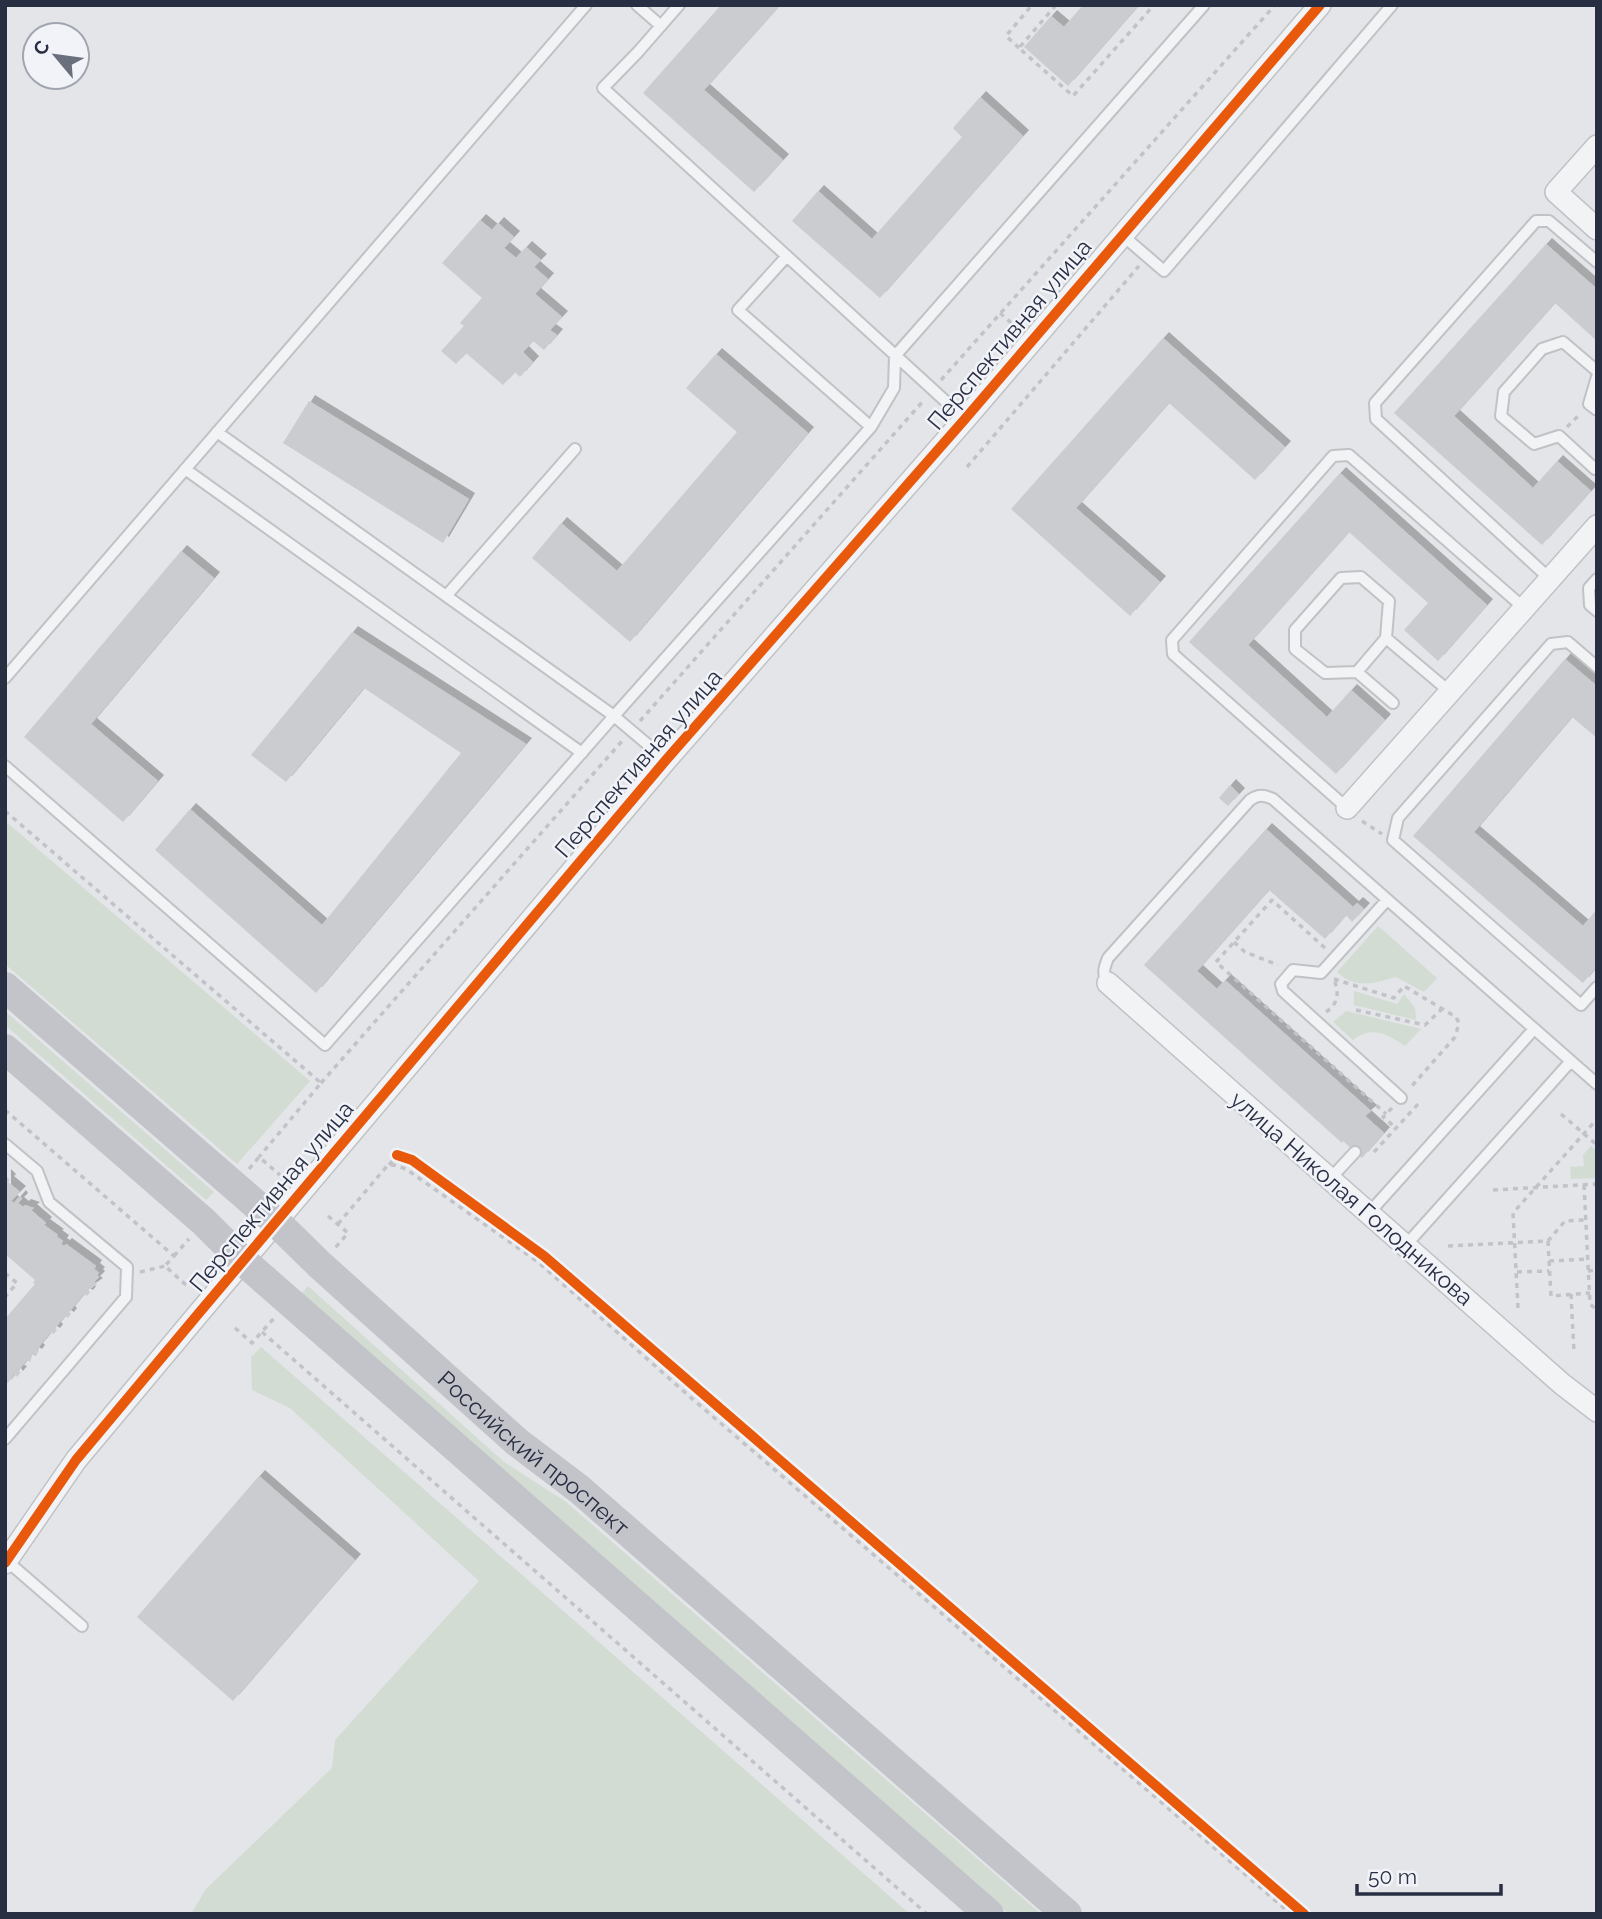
<svg xmlns="http://www.w3.org/2000/svg" width="1602" height="1919" font-family="Raleway,sans-serif">
<defs>
<filter id="shadow"><feDropShadow dx="6" dy="-6" stdDeviation="0" flood-color="#0004"/></filter>
</defs>
<rect width="100%" height="100%" fill="#e3e5e8"/>
<path fill="#d2dcd3" d="M5,821l305,260 -73,83 -232,-200z
M1378,926l59,52 -13,14 -28,-15c-22,6 -40,13 -59,-5z
M1354,991l43,13 7,-10 11,14 1,12 -62,-15z
M5,1011l209,181 -8,8 -201,-175z
M1346,1011l75,18 -16,17c-17,-12 -34,-21 -52,-6l-20,-18z
M1591,1146l6,5v27l-26,1 -1,-12 14,-1 -1,-11z
M308,1286l196,176 62,40 475,412h-32l-708,-620z
M261,1347l649,567h-719l15,-25 126,-121 3,-28 144,-159 -189,-173 -38,-18 -1,-33z"/>
<path fill="#caccd0" filter="url(#shadow)" d="M721,5h59l-76,85 79,70 -29,32 -111,-99z
M1083,5h56l-71,81 -44,-39 27,-31 13,11z
M980,97l43,39 -143,162 -88,-77 26,-30 54,48 90,-102 -9,-9z
M480,220l12,10 6,-7 16,14 -10,11 12,10 10,-11 15,13 -7,7 14,12 -13,15 27,23 -12,13 7,5 -13,15 -11,-9 -10,11 10,10 -13,15 -5,-5 -12,13 -37,-32 -10,11 -15,-13 23,-25 -4,-3 22,-25 -40,-35z
M1546,244l51,45v52l-42,-38 -101,113 79,72 24,-27 34,30 -49,54 -148,-132z
M1163,338l122,109 -30,33 -86,-77 -93,105 84,74 -30,34 -119,-107z
M716,354l92,79 -178,209 -98,-84 29,-35 56,48 120,-139 -51,-44z
M309,401l160,98 -26,44 -160,-100z
M1340,473l147,132 -49,56 -34,-31 24,-27 -79,-71 -101,113 79,72 24,-27 34,30 -49,54 -147,-132z
M181,551l33,27 -123,146 67,57 -35,41 -99,-85z
M352,632l174,112 -210,249 -161,-143 35,-41 132,116 139,-172 -97,-65 -78,94 -35,-27z
M1565,659l32,27v52l-25,-21 -98,115 109,94 14,-17v57l-14,17 -170,-147z
M1230,785l9,9 -11,12 -9,-8z
M1266,829l87,78 4,-4 7,6 -12,13 -6,-7 -21,24 -56,-49 -72,81 20,18 8,-9 146,131 -6,5 19,17 -22,25 -19,-17 -1,2 -198,-178z
M5,1175l5,5 -2,2 12,10 -9,9 3,2 6,-7 2,3 -4,4 5,4 2,-2 9,3 -3,2 15,13 -2,2 14,10 -2,1 7,5 -2,3 3,2 2,-2 30,22 -2,3 5,4 -2,2 2,2 -5,5 3,2 -9,6 2,2 -3,4 -3,-2 -15,18 2,2 -3,4 -3,-2 -10,12 2,2 -3,4 -3,-2 -14,17 2,2 -3,4 -3,-2 -3,9 -3,-2 -9,11 3,1 -4,5 -2,-3 -10,12v-67l30,-35 -2,-1 2,-3 -30,-26z
M259,1476l96,84 -122,141 -96,-84z"/>
<g fill="none" stroke-linecap="round" stroke-linejoin="round">
<g stroke="#c0c2c6" stroke-width="14">
<path id="lane" d="M637,5l24,21
M679,5l-41,47 -35,36 362,331
M1121,234l43,37 228,-266
M787,256l-49,54 133,117
M1597,377l-8,27 8,6
M185,469l397,284
M1595,469l-36,-33 -25,8 -33,-28 3,-24 38,-43 21,-7 34,29
M1550,579l-174,-160 -1,-16 161,-182h13l48,41
M1597,579l-8,9 1,17 7,6
M447,595l128,-146
M1597,667l-29,-25 -17,2 -153,174 -5,22 188,165 16,-18
M1357,672l29,-34
M5,678l581,-673
M1393,703l-36,-31 -32,1 -30,-24v-19l46,-52 20,-1 28,24 -3,37 64,54
M666,760l-52,-44 257,-289 23,-39 1,-32 309,-351
M5,766l320,279 289,-329 -397,-284
M1347,808l-174,-154 -1,-14 161,-184 16,-1 175,153
M1387,900l-66,73 -28,-3 -12,14 2,7 118,107
M1108,983c-6,-10 -4,-15 0,-25l142,-158c9,-6 14,-5 23,-1l324,285
M5,1144l32,27 12,31 78,65 -1,30 -121,142
M1330,1179l25,-27
M1369,1213l165,-184
M1406,1245l165,-184
M7,1561l75,65"/>
</g>
<g stroke="#c0c2c6" stroke-width="24">
<path id="street" d="M1597,146l-41,46 41,37
M1347,808l250,-282
M1108,983l454,401 35,27
M5,1563l71,-103 123,-147 467,-553 299,-341 355,-414"/>
</g>
<path stroke="#c2c3c8" stroke-width="3.5" stroke-dasharray="5 5" stroke-linecap="butt" d="M1056,5l-37,43 54,48 81,-91
M1019,48l-13,-12 26,-31
M1000,313l17,15
M941,380l334,-375
M1567,427l12,-12
M967,467l172,-201
M640,721l285,-322
M5,811l316,272 -62,74
M1362,821l20,13
M1234,942l11,10 33,13
M1325,948l-53,-48 -56,62 170,152
M1334,979l60,19 10,-12 52,31 3,6 -4,14 -44,50
M1356,1010l69,15 18,-17
M1326,1012c13,-9 13,-19 8,-33
M321,1083l302,-343
M1392,1108l-9,9 13,11
M5,1110l169,146 -9,10 21,19
M1561,1114l36,31
M1374,1152l46,-50
M389,1165l13,-16
M249,1169l10,-12 21,18
M1584,1185l6,119 7,6
M1493,1190l104,-6
M328,1216l20,17 -13,15
M338,1224l49,-58 7,-1 12,4 132,93 151,134 602,518
M1548,1241l3,55 39,-3
M1448,1246l100,-5 17,-20 21,-1
M174,1256l15,-17
M1549,1261l39,-2
M1588,1271l9,-1
M140,1272l25,-6
M1517,1272l32,-1
M5,1273l12,10 -12,14
M1571,1294l3,58
M1518,1308l-5,-95 84,-94
M235,1328l17,15 23,-26
M262,1332l665,582"/>
<use href="#lane" stroke="#f2f3f5" stroke-width="10"/>
<use href="#street" stroke="#f2f3f5" stroke-width="21"/>
<g stroke="#c3c4ca" stroke-width="30">
<path id="s1" d="M5,987l271,235 44,43 197,177 62,47 488,425"/>
<path d="M5,1049l199,173 39,39 746,653"/>
</g>
<g stroke="#f1f3f8" stroke-width="15">
<path id="cycleway" d="M397,1155l15,5 132,96 760,658
M5,1563l71,-103 123,-147 467,-553 299,-341 355,-414"/>
</g>
<use href="#cycleway" stroke="#e8590c" stroke-width="10"/>
</g>
<g text-anchor="middle" dominant-baseline="central" stroke-width="5" stroke-linejoin="round" paint-order="stroke">
<g font-size="23" fill="#292f43" stroke="#f1f3f8">
<text transform="translate(1009 334) rotate(-50)">Перспективная улица</text>
<text transform="translate(638 763) rotate(-49)">Перспективная улица</text>
<text transform="translate(271 1196) rotate(-50)">Перспективная улица</text>
<text transform="translate(1352 1198) rotate(41)">улица Николая Голодникова</text>
<text stroke="none"><textPath href="#s1" startOffset="705">Российский проспект</textPath></text>
</g>
</g>
<rect width="1602" height="1919" fill="none" stroke="#292f43" stroke-width="14"/>
<g transform="translate(56 56) rotate(299)"><circle r="33" fill="#f1f3f8" stroke="#a1a5b0" stroke-width="2"/>
<path d="M0-5L12 26L0 18L-12 26Z" fill="#6a6f7d"/>
<text y="-10" font-size="19" font-weight="bold" text-anchor="middle" fill="#292f43">С</text>
</g>
<path d="M1357 1884v10h144v-10" fill="none" stroke="#292f43" stroke-width="3.5"/>
<text x="1368" y="1884" font-size="21" fill="#292f43" stroke="#f1f3f8" stroke-width="5" paint-order="stroke">50 m</text>
</svg>
